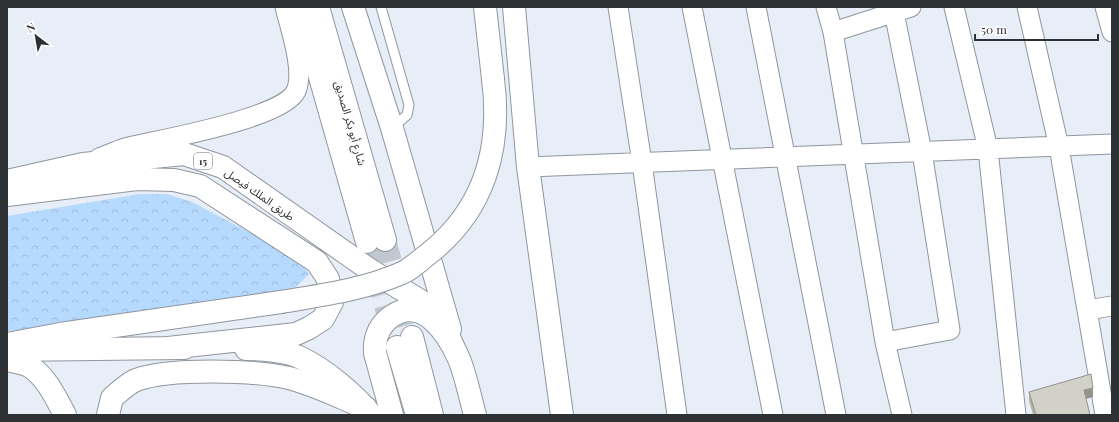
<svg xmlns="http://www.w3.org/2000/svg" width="1119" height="422" font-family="'Playfair Display','Noto Sans Arabic',serif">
<defs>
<pattern id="park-crowns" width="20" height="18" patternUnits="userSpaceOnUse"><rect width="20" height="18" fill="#b6d9fe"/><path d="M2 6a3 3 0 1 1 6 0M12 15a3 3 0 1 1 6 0" fill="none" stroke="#9dbbda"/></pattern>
</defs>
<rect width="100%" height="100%" fill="#e7eef7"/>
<path fill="url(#park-crowns)" d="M140,194h27l25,8 106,56 11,16 -16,16 -198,32 -88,9v-115z"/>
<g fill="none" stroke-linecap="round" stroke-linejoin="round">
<path stroke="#c2c8d0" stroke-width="22" stroke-dasharray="22 11" stroke-linecap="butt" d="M367,242l30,105"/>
<path stroke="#c2c8d0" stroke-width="22" stroke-dasharray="22 11" stroke-linecap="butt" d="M385,240l27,97"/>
<g stroke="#8f969e" stroke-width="11">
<path id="lane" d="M381,7l28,98 -2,10 -15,13"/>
</g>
<g stroke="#8f969e" stroke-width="21">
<path id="street" d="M618,7l24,156 35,252
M692,7l81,408
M756,7l80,408
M826,7l7,25 52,310 17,73
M954,7l34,142 28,266
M1027,7l32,140 46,268
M1105,7l7,25
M833,32l78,-25
M99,158c8,-3 17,-7 26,-10 32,-8 158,-29 171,-57 9,-20 -6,-63 -11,-84
M528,167l584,-23
M1087,310l25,-4
M885,342l65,-12 -28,-178 -29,-145"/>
</g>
<g stroke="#8f969e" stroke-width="24">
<path id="secondary" d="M300,7l67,235
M397,347l20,68
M7,360c7,2 16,3 22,6 17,10 27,32 36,49
M108,415l4,-17c7,-6 15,-14 24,-18 32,-12 120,-10 153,-2 27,7 52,20 77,30"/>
</g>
<g stroke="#8f969e" stroke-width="24">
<path id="primary" d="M318,7l67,233
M353,7l39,121 58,201
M485,7l8,72
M514,7l14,160 34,248
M412,337l20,78
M7,344l53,-10 221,-32"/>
</g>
<g stroke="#8f969e" stroke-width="24">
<path id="highway" d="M7,181l76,-17 101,-10 39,13 147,103 67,41 22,48
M7,195l130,-16 37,1 26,6 117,76 11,17 4,23 -9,17 -14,9 -13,6 -128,14
M246,349c15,0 42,2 55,9 23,11 54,36 70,57
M7,350l177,-2
M392,415l-17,-62c-1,-15 4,-28 17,-37 31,-21 56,18 67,43 7,17 11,38 16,56"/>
</g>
<use href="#lane" stroke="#fff" stroke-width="9"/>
<use href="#street" stroke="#fff" stroke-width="19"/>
<use href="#secondary" stroke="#fff" stroke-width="22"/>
<use href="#primary" stroke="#fff" stroke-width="22"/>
<use href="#highway" stroke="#fff" stroke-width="22"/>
<g stroke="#8f969e" stroke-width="24" stroke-linecap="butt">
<path id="primary-bridge" d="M281,302c41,-7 82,-12 121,-29 9,-4 17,-12 25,-18 57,-44 75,-106 66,-176"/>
</g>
<use href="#primary-bridge" stroke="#fff" stroke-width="22"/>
</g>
<path fill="#b5b4ab" d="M1029,392l64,5 -7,2 4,16h-57l-4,-14z"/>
<path fill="#93928b" d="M1093,388v9l-9,2v-9z"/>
<path fill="#d2d1c7" stroke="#93928b" d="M1091,374l2,14 -9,2 6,25h-54l-7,-23z"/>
<g text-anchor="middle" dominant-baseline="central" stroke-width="4" stroke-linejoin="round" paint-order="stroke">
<rect fill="#fff" stroke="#6d6f71" stroke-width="1" x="194" y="153" width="18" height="16" rx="3"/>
<g font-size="10" font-weight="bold" fill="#2e3134">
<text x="203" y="161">15</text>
</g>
<g font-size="11" fill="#2e3134" stroke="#fff">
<text transform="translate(351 123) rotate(74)">شارع أبو بكر الصديق</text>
<text transform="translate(260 194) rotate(35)">طريق الملك فيصل</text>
</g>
</g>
<rect width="1119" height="422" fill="none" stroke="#2e3134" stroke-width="16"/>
<g transform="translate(36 36) rotate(329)" stroke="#ffffff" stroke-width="3" paint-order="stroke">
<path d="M0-3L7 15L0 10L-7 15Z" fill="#2e3134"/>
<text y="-6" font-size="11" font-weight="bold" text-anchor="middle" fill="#2e3134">N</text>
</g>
<path d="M975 34v6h123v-6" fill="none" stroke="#2e3134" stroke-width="2"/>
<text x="981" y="34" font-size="12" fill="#2e3134" stroke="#ffffff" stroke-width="3" paint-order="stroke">50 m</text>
</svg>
